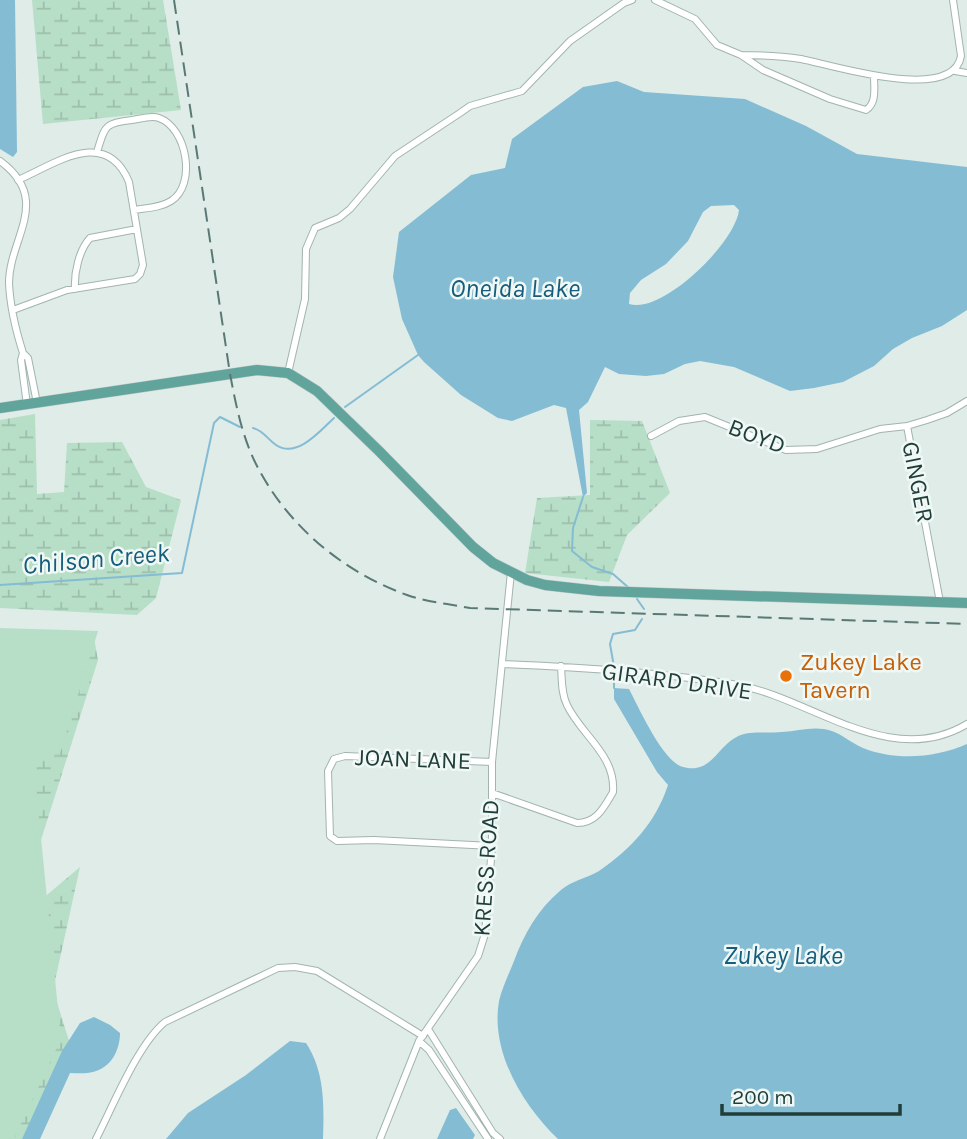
<svg xmlns="http://www.w3.org/2000/svg" width="967" height="1139" font-family="Karla,sans-serif">
<defs>
<pattern id="wetland-marsh" width="20" height="14" patternUnits="userSpaceOnUse" patternTransform="scale(1.75)"><rect width="20" height="14" fill="#b7dec7"/><path d="M1 5h8M5 5V1M11 12h8M15 12V8" fill="none" stroke="#9dbfac"/></pattern>
</defs>
<rect width="100%" height="100%" fill="#dfece8"/>
<path fill="url(#wetland-marsh)" d="M32,0h131l18,110 -138,14z
M35,414l2,80 27,-2 3,-49 55,-1 24,45 35,13 -25,98 -19,17 -137,-7v-188z
M590,420l52,1 28,72 -43,42 -18,47 -84,-9 12,-75 53,-3z
M0,629l93,3 5,28 -83,262 65,-55 -27,123 18,57 -45,92h-15z"/>
<path fill="#b7dec7" d="M0,628l98,3 -38,122 -27,5 28,281 -47,100h-14z"/>
<path fill="#84bcd4" fill-rule="evenodd" d="M0,0h15l2,152 -4,5 -13,-8z
M617,81l27,11 101,7 61,27 51,28 110,13v143l-25,16 -30,12 -19,11 -19,17 -31,16 -29,6 -24,3 -56,-24 -34,-6 -15,3 -21,10 -18,2 -27,-2 -14,-7 -17,35 -9,8 8,83 -4,4 -17,-89 -12,-3 -42,16 -14,-3 -37,-23 -37,-33 -6,-7 -16,-36 -9,-42 6,-45 72,-57 34,-7 7,-29 71,-52zM734,205l5,5c-3,32 -77,105 -110,94l1,-11 11,-13 25,-16 22,-23 15,-29 8,-6z
M614,688l15,1c10,19 34,73 54,78 33,9 35,-31 67,-34 10,-1 21,0 32,-1 14,-1 28,-5 42,-3 15,2 25,13 39,19 32,13 73,10 104,-4v395h-409c-35,-33 -68,-88 -59,-138 3,-13 10,-27 15,-40 10,-27 24,-52 47,-71 10,-9 26,-12 38,-19 32,-22 57,-49 69,-86l-11,-13 -43,-73z
M94,1017l16,8 10,8c0,17 -9,35 -27,39 -7,2 -16,1 -23,1l-30,66h-18l40,-88 18,-28z
M290,1041l16,2c19,29 18,62 17,96h-157l22,-26 58,-38z
M456,1108l19,27 -2,4h-36l13,-29z"/>
<g fill="none" stroke-linecap="round" stroke-linejoin="round">
<path stroke="#84bcd4" stroke-width="2" d="M345,407l73,-52
M253,428c11,3 14,11 23,17 21,14 44,-14 58,-27
M583,497l-10,31 -1,23 20,16 21,7 16,14
M0,585l182,-12 32,-150 6,-6 20,10
M637,599l7,10
M614,667l-4,-23 3,-10 22,-4 7,-11
M614,688v-11"/>
<g stroke="#a2b4b0" stroke-width="8">
<path id="street" d="M655,0l40,19 22,26 24,10 22,15 67,29 36,11c11,-7 8,-22 8,-34
M741,55c20,0 40,1 60,4 31,6 152,45 160,-3l-8,-56
M955,71l12,2
M97,152c8,-25 6,-29 35,-32 8,-1 19,-5 27,-2 28,10 38,67 12,83 -11,7 -25,7 -37,9
M0,161c53,39 9,77 9,122 1,23 7,48 14,70
M75,289c-1,-16 4,-39 15,-51l47,-9
M13,310l54,-20 68,-11 5,-5 3,-9 -14,-83c-23,-56 -74,-18 -111,-2
M288,373l17,-74 1,-50 9,-21 24,-10 11,-9 45,-53 65,-43 10,-7 52,-15 48,-50 54,-38 8,-3
M27,405l-6,-45 2,-7 5,5 9,45
M907,426l33,176
M651,436l28,-15 26,-4 81,33 31,-1 63,-20 27,-3 20,-6 20,-7 20,-12
M503,664c78,3 158,8 235,21 75,14 152,85 229,39
M492,793l85,30c20,0 27,-16 36,-31 3,-37 -32,-57 -46,-87 -6,-12 -5,-26 -6,-39
M492,846l-118,-6 -37,1 -7,-5 -2,-65 6,-12 11,-3 147,6
M428,1029l65,104 7,6
M419,1041l10,9 59,89
M96,1139c17,-33 42,-95 69,-117l113,-54 17,-1 22,4 106,65
M380,1139l39,-98 59,-85 7,-22 7,-88v-84l19,-190"/>
</g>
<g stroke="#c0c9c8" stroke-width="11">
<path id="primary" d="M0,408l257,-38 31,3 29,18 62,60 94,96 20,16 34,17 18,5 54,6 368,12"/>
</g>
<use href="#street" stroke="#fff" stroke-width="6"/>
<use href="#primary" stroke="#61a49c" stroke-width="10"/>
<path stroke="#5a7975" stroke-width="2" stroke-dasharray="14 7" stroke-linecap="butt" d="M174,0l56,374c6,31 12,63 27,92 31,60 86,106 150,129 20,7 42,9 63,13l497,16"/>
</g>
<circle fill="#e8710a" stroke="#f0f8f5" stroke-width="2.5" cx="786" cy="676" r="7"/>
<g text-anchor="middle" dominant-baseline="central" stroke-width="5" stroke-linejoin="round" paint-order="stroke">
<g font-size="24" fill="#1f3d39" stroke="#f0f8f5">
<text transform="translate(757 436) rotate(21)">BOYD</text>
<text transform="translate(918 482) rotate(79)">GINGER</text>
<text transform="translate(677 681) rotate(8)">GIRARD DRIVE</text>
<text transform="translate(413 759) rotate(2)">JOAN LANE</text>
<text transform="translate(486 868) rotate(-86)">KRESS ROAD</text>
</g>
<g font-size="24" fill="#c56008" stroke="#f0f8f5" text-anchor="start">
<text x="800" y="662">Zukey Lake<tspan x="800" dy="28">Tavern</tspan></text>
</g>
<g font-size="26" font-style="italic" fill="#165c7c" stroke="#f0f8f5">
<text x="515" y="288">Oneida Lake</text>
<text transform="translate(96 559) rotate(-5)">Chilson Creek</text>
<text x="783" y="955">Zukey Lake</text>
</g>
</g>
<path d="M722 1104v10h178v-10" fill="none" stroke="#1f3d39" stroke-width="3.5"/>
<text x="732" y="1104" font-size="21" fill="#1f3d39" stroke="#f0f8f5" stroke-width="5" paint-order="stroke">200 m</text>
</svg>
